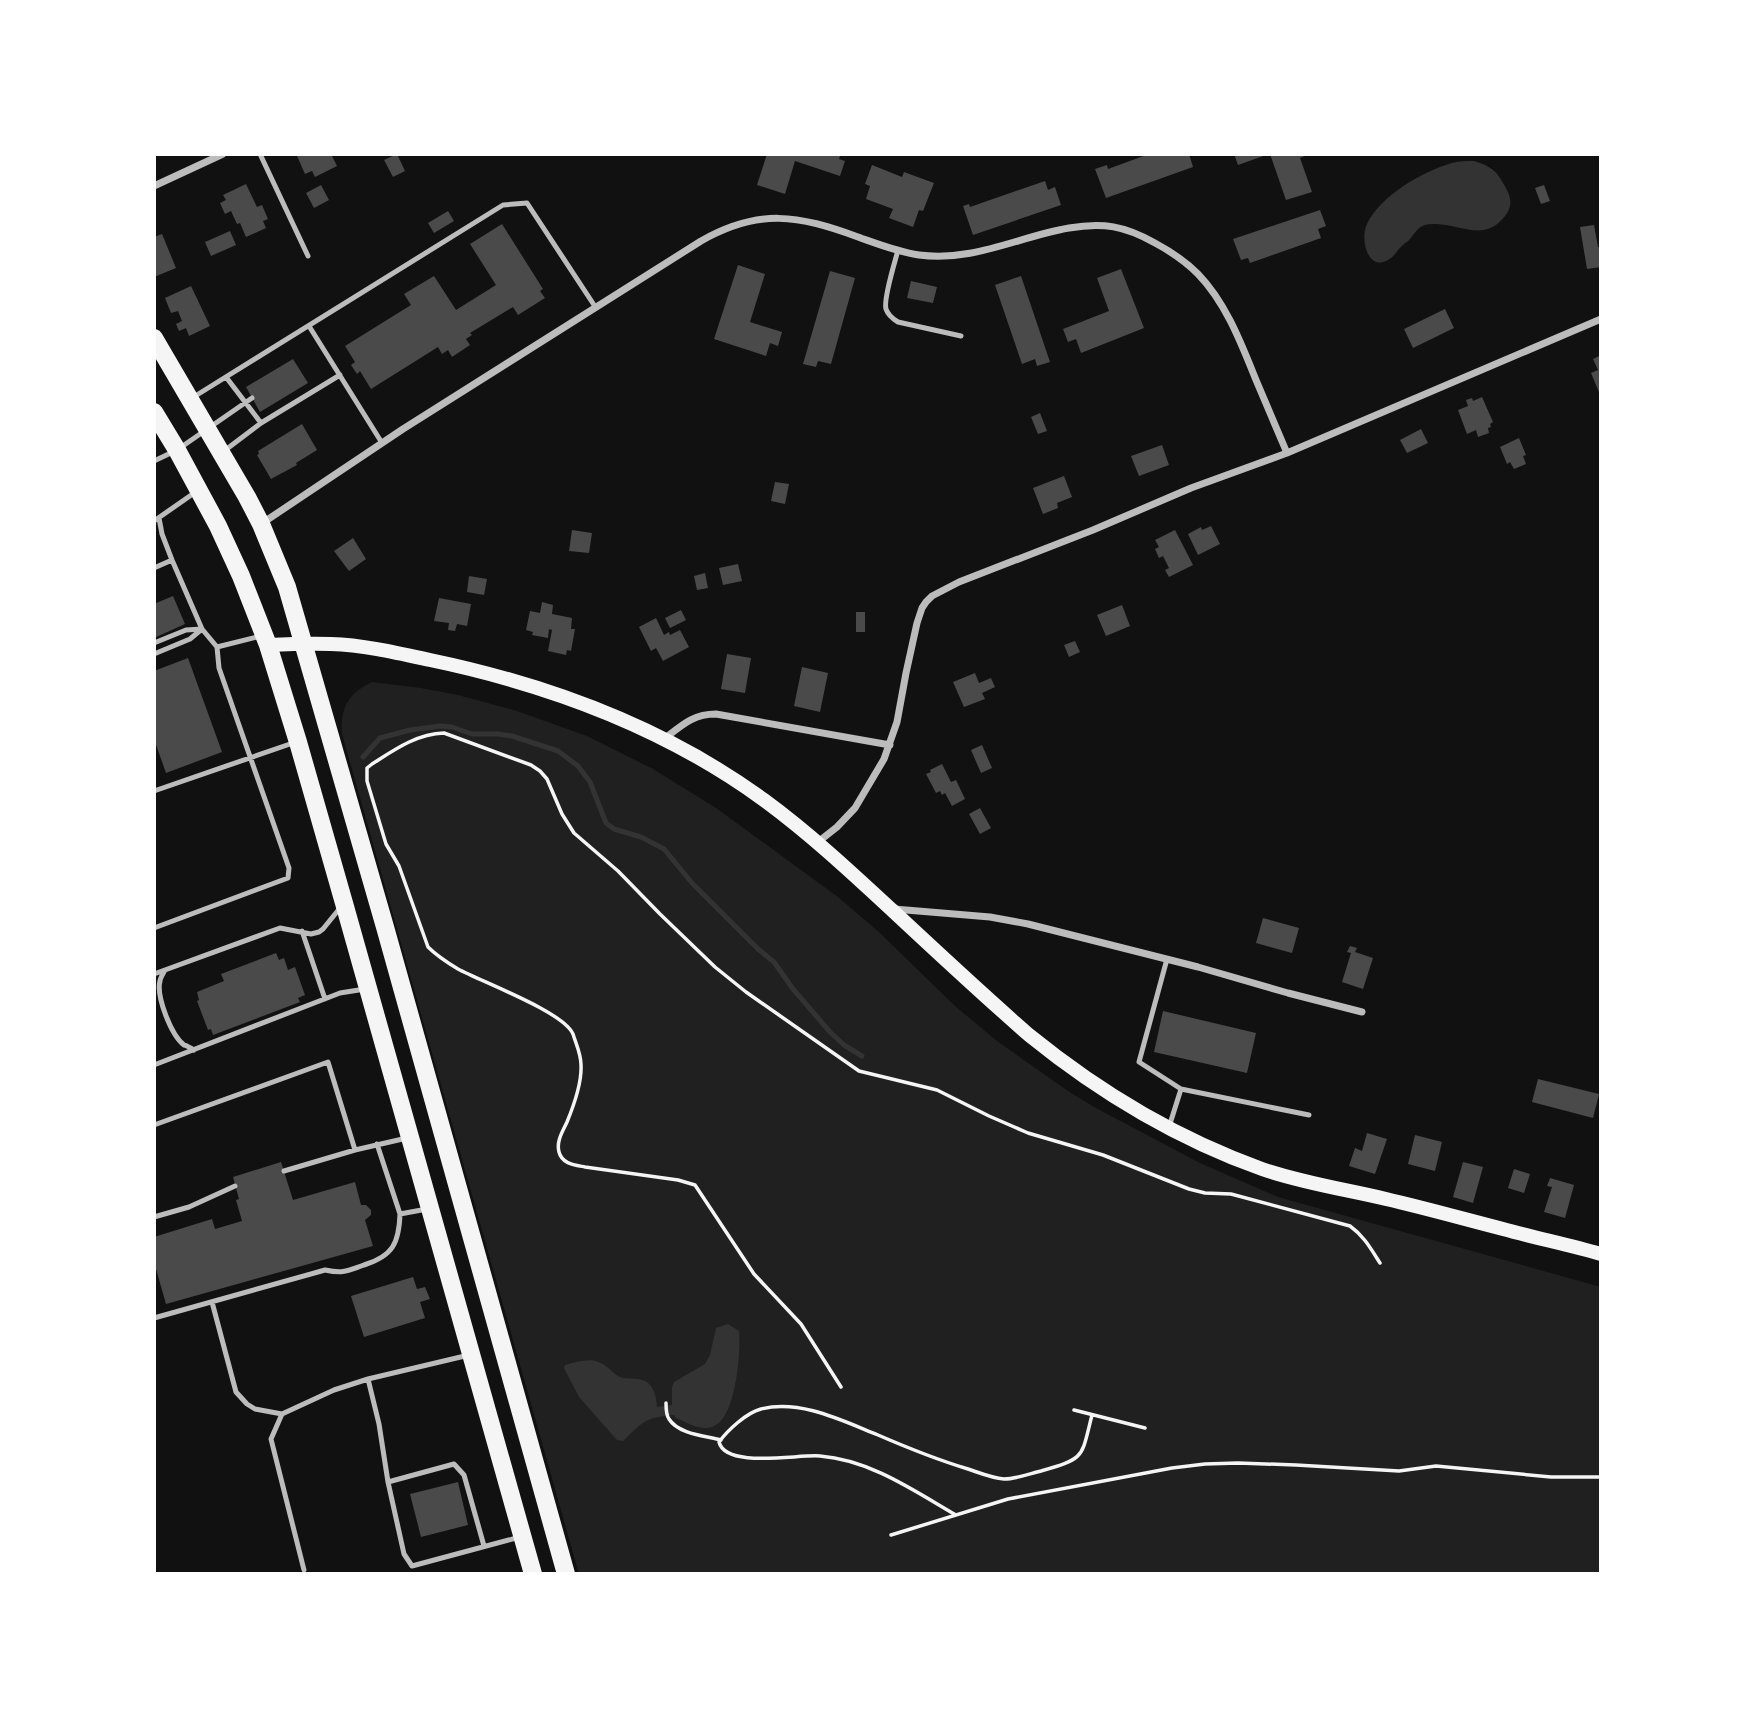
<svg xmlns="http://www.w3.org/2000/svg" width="1755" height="1728" font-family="'PT Sans',sans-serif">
<rect width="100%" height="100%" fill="#111"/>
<path fill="#202020" d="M372,682l49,6 37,7 59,16 70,25 66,33 63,39 122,89 42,36 75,73 42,35 71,50 26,16 106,56 78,34 323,90v287h-1022l-237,-840c-2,-27 7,-41 30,-52z"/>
<path fill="#333" d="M1474,161c10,3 20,7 26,17 8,13 16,24 5,38 -20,26 -42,9 -69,8 -1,0 -10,0 -11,1 -7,2 -11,9 -15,14 -2,3 -6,4 -8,7 -4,3 -7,9 -11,12 -22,17 -32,-18 -24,-34 13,-28 56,-53 85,-61 7,-2 15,-2 22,-2z
M728,1324l11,7c2,21 -3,89 -27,96 -12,4 -24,-4 -36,-9l-2,-3c-30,3 -30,6 -51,26l-6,-1 -38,-43 -15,-29 1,-3c16,-4 28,-9 42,2 4,3 8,8 13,10 5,2 11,1 17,2 15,1 19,14 20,28l15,-2v-18l2,-5 31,-18 5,-9 6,-27z"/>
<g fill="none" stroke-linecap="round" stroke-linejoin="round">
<path stroke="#333" stroke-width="5" d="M363,757l17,-19 30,-8 30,-4 12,1 20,7h26l14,2 46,15 20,15 12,16 16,41 8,6 27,8 23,12 28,34 66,66 16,13 19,27 37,43 14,13 18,11"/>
</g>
<path fill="#4a4a4a" d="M301,154h30l6,12 -22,11 -3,-6 -7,3 -8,-18z
M397,154l8,17 -12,6 -9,-17z
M767,154h74l-2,5 6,2 -5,15 -45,-15 -10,33 -28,-9z
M1149,154h40l4,13 -87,31 -11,-29 12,-4 1,4z
M1234,154h35l-31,11z
M1270,154h35v2l-5,2 12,34 -26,8z
M872,165l30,12 2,-5 30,11 -11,28 -4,-1 -6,17 -24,-9 4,-9 -27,-10 4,-13 -5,-2z
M1045,181l3,9 7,-3 6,18 -88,30 -10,-29 6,-2 1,3z
M246,184l11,23 5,-2 6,14 -5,2 3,7 -20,9 -6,-14 -3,1 -6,-13 -6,3 -5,-11 6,-3 -3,-5z
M321,185l8,15 -15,8 -8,-15z
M1544,185l6,16 -9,3 -6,-16z
M1320,210l6,16 -8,3 3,9 -71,25 -2,-5 -7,2 -8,-21z
M448,211l6,10 -20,12 -6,-10z
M502,224l41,65 -3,2 5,7 -27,17 -5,-8 -43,26 2,2 -6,4 4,6 -18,12 -4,-7 -6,4 -4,-7 -67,42 -11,-18 -3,3 -6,-9 4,-3 -10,-16 66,-41 -7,-11 30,-18 22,34 40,-25 -26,-41z
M1594,225l4,22h3v20l-14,2 -7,-42z
M230,231l6,14 -25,11 -6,-14z
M162,234l14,34 -22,9v-40z
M738,265l27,9 -15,48 32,10 -4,14 -8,-3 -4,13 -52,-17z
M1121,269l23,59 -63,25 -5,-14 -8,3 -5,-13 46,-18 -12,-33z
M830,271l25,7 -24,86 -13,-3 -2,6 -13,-3z
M1021,276l29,86 -13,4 -2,-7 -13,5 -27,-79z
M911,281l26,6 -4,16 -26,-5z
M191,286l19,40 -21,10 -3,-8 -7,3 -3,-7 6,-3 -4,-10 -7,2 -6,-15z
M1445,309l9,19 -41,20 -9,-19z
M1601,355v42l-10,-24 7,-3 -5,-11z
M293,359l15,24 -48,29 -14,-25z
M1482,397l11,25 -3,2 1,3 -3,1 1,5 -11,4 -2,-7 -9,4 -9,-24 10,-4 -2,-6 6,-2 1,3z
M1040,413l7,18 -9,3 -7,-17z
M302,424l15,26 -21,13 1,2 -26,14 -14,-24 2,-1 -1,-3z
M1421,429l7,14 -21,10 -7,-13z
M1519,438l7,17 -3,1 3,8 -12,5 -4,-7 -3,2 -7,-17z
M1162,445l7,20 -30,11 -8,-20z
M1064,476l8,21 -15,6 1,5 -15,6 -10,-26z
M775,482l14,2 -4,20 -14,-3z
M1211,526l9,18 -22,11 -10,-21 13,-7 1,3z
M572,530l20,3 -3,20 -20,-2z
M1175,530l18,35 -24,12 -4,-7 4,-2 -6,-12 -4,2 -4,-9 4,-2 -4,-7z
M353,538l13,21 -17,12 -15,-20z
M738,564l4,17 -19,4 -4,-17z
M705,573l3,15 -11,2 -3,-14z
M469,576l18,3 -3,16 -17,-3z
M173,596l12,28 -31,14v-34z
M439,598l32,6 -4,22 -10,-2 -2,7 -7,-1 1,-7 -15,-2z
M542,602l11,3 -1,9 20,4 -1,11h4l-4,22 -4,-1 -1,5 -18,-4 4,-21 -3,-1 -1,9 -16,-3 1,-3 -7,-2 4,-19 10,2z
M1122,605l8,21 -24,10 -9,-21z
M681,610l5,10 -16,8 -5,-10z
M856,612h9v20h-9z
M656,618l8,17 5,-3 1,3 10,-5 9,17 -26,14 -7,-13 -5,3 -12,-24z
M1075,641l5,11 -11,5 -5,-12z
M727,654l24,4 -6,35 -24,-4z
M188,658l34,94 -56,21 -12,-34v-68z
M802,667l26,6 -8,39 -26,-6z
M975,673l4,10 12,-5 4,9 -13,6 3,6 -21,8 -11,-25z
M982,745l10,23 -11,5 -10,-23z
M942,764l9,18 5,-2 9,19 -13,7 -7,-13 -3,2 -2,-4 -4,2 -10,-19 5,-2 -1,-2z
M980,808l11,20 -11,6 -11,-20z
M1263,918l36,10 -7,25 -36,-10z
M1350,946l7,2 -2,4 18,6 -10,31 -21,-7 9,-29 -4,-1z
M276,953l3,7 5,-2 4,12 7,-3 10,28 -7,3 2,4 -87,33 -2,-6 -3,1 -11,-29 2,-1 -2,-8 27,-11 -3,-7z
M1163,1011l93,22 -9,40 -93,-21z
M1538,1079l61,15 -6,24 -61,-16z
M1367,1133l20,6 -12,35 -26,-8 6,-18 7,3z
M1415,1135l27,7 -7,29 -27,-7z
M281,1162l12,38 62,-18 6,23h5l5,5v5l-6,5 8,26 -207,58 -12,-42v-25l58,-18 3,10 27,-8 -6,-21 3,-1 -6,-22z
M1463,1162l20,5 -10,36 -20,-6z
M1514,1169l16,5 -6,19 -16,-5z
M1550,1178l24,7 -9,33 -21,-6 8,-25 -5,-1z
M413,1277l4,12 8,-2 5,12 -10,3 5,16 -61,19 -13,-41z
M458,1482l10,43 -47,12 -11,-43z"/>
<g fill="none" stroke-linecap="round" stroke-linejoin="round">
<path stroke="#f5f5f5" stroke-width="3.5" d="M841,1387l-40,-63 -47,-50 -59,-89 -17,-5 -93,-13c-10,-2 -23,-3 -26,-15 -3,-11 4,-21 8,-30 7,-17 15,-39 14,-57 0,-11 -5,-21 -8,-31 -9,-22 -91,-52 -115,-65 -10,-6 -21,-13 -30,-22l-29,-81 -13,-22 -19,-63v-13l5,-4c22,-14 44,-30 72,-31l87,32 9,6 7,8 15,35 12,19 44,38 42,43 55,53 31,25 113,79 78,19 52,26 39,17 75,22 86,34 16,4 26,1 119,32c14,10 21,23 30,37
M666,1403c0,5 0,12 3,16 9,15 37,17 52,21
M1074,1410l71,18
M956,1515c-43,-25 -86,-55 -136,-59 -22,-2 -94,13 -101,-14 9,-12 27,-29 42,-33 39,-10 82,12 117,26 30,13 60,25 90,34 12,4 24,9 36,10 12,0 25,-5 37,-8 45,-13 40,-13 51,-56
M891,1535l117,-36 164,-31 33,-4 33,-1 58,2 103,6 37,-5 115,11h50"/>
<path stroke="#bcbcbc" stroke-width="5" d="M260,154l48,102
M898,250c-3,12 -15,49 -12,59 2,6 7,10 12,13l63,14
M309,326l73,117
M226,377l35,46
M192,398l311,-193 24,-2 69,105
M224,451l37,-28 79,-48
M154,461l23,-11 75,-52
M154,521l43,-30
M154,568l18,-8
M154,643l32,-13 16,-1
M217,647l44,-11
M154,654l36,-15 12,-10
M154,791l139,-48
M154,928l134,-50 1,-10 -70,-200 -2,-21 -15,-18 -30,-69 -10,-26 -3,-16
M302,931l23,68
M1167,959l-28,103 42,27 -12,38
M165,970c-1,2 -5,8 -5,11 -4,15 11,54 24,64 1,0 9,4 10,5
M154,974l126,-46 31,6 8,-2 4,-3 17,-21
M154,1065l186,-72 25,-4
M1181,1089l128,26
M154,1125l174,-63 27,88 52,-12
M377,1144l23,70
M284,1171l71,-21
M154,1217l35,-10 46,-21
M212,1302l24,90 11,12 8,5 27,5
M154,1318l171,-48c19,4 22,1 39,-5 29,-9 35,-22 36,-51l27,-5
M368,1379l11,45 9,58 16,72 8,12 108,-29
M388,1482l66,-18 10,11 20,71
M304,1570l-33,-131 11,-25 52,-24 34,-11 101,-24"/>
<path stroke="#bcbcbc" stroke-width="7" d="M154,186l69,-32
M261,524l142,-95 298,-188c58,-33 97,-26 157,-4 20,7 40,15 61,18 55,7 98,-18 150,-27 34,-6 56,-2 86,15 15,8 30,18 43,31 28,29 43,69 58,106 10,24 21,49 31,73
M664,739c18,-14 29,-25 52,-25l174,31
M818,842l19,-15 18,-19 29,-49 13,-37 9,-49 11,-50 5,-15 4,-6 6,-6 27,-14 134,-52 98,-42 96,-35 314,-134
M894,909l96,8 38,7 170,43 90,26 74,19"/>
<path stroke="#f5f5f5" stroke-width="14" d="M268,645c21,-1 42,-2 63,-1 33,1 67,9 99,16 120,25 234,67 334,140 45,33 87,72 128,110 45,42 90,84 137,125 69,56 149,104 233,134 40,14 82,20 124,30 39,9 78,20 117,30 33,9 66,16 98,25"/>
<path stroke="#f5f5f5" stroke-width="18" d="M154,338l93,159 14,27 26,63 98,340 181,647
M154,412l23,38 41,76 23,50 27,69 30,97 46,161 189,671"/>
</g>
<rect width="1755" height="1728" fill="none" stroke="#ffffff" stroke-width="312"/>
</svg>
